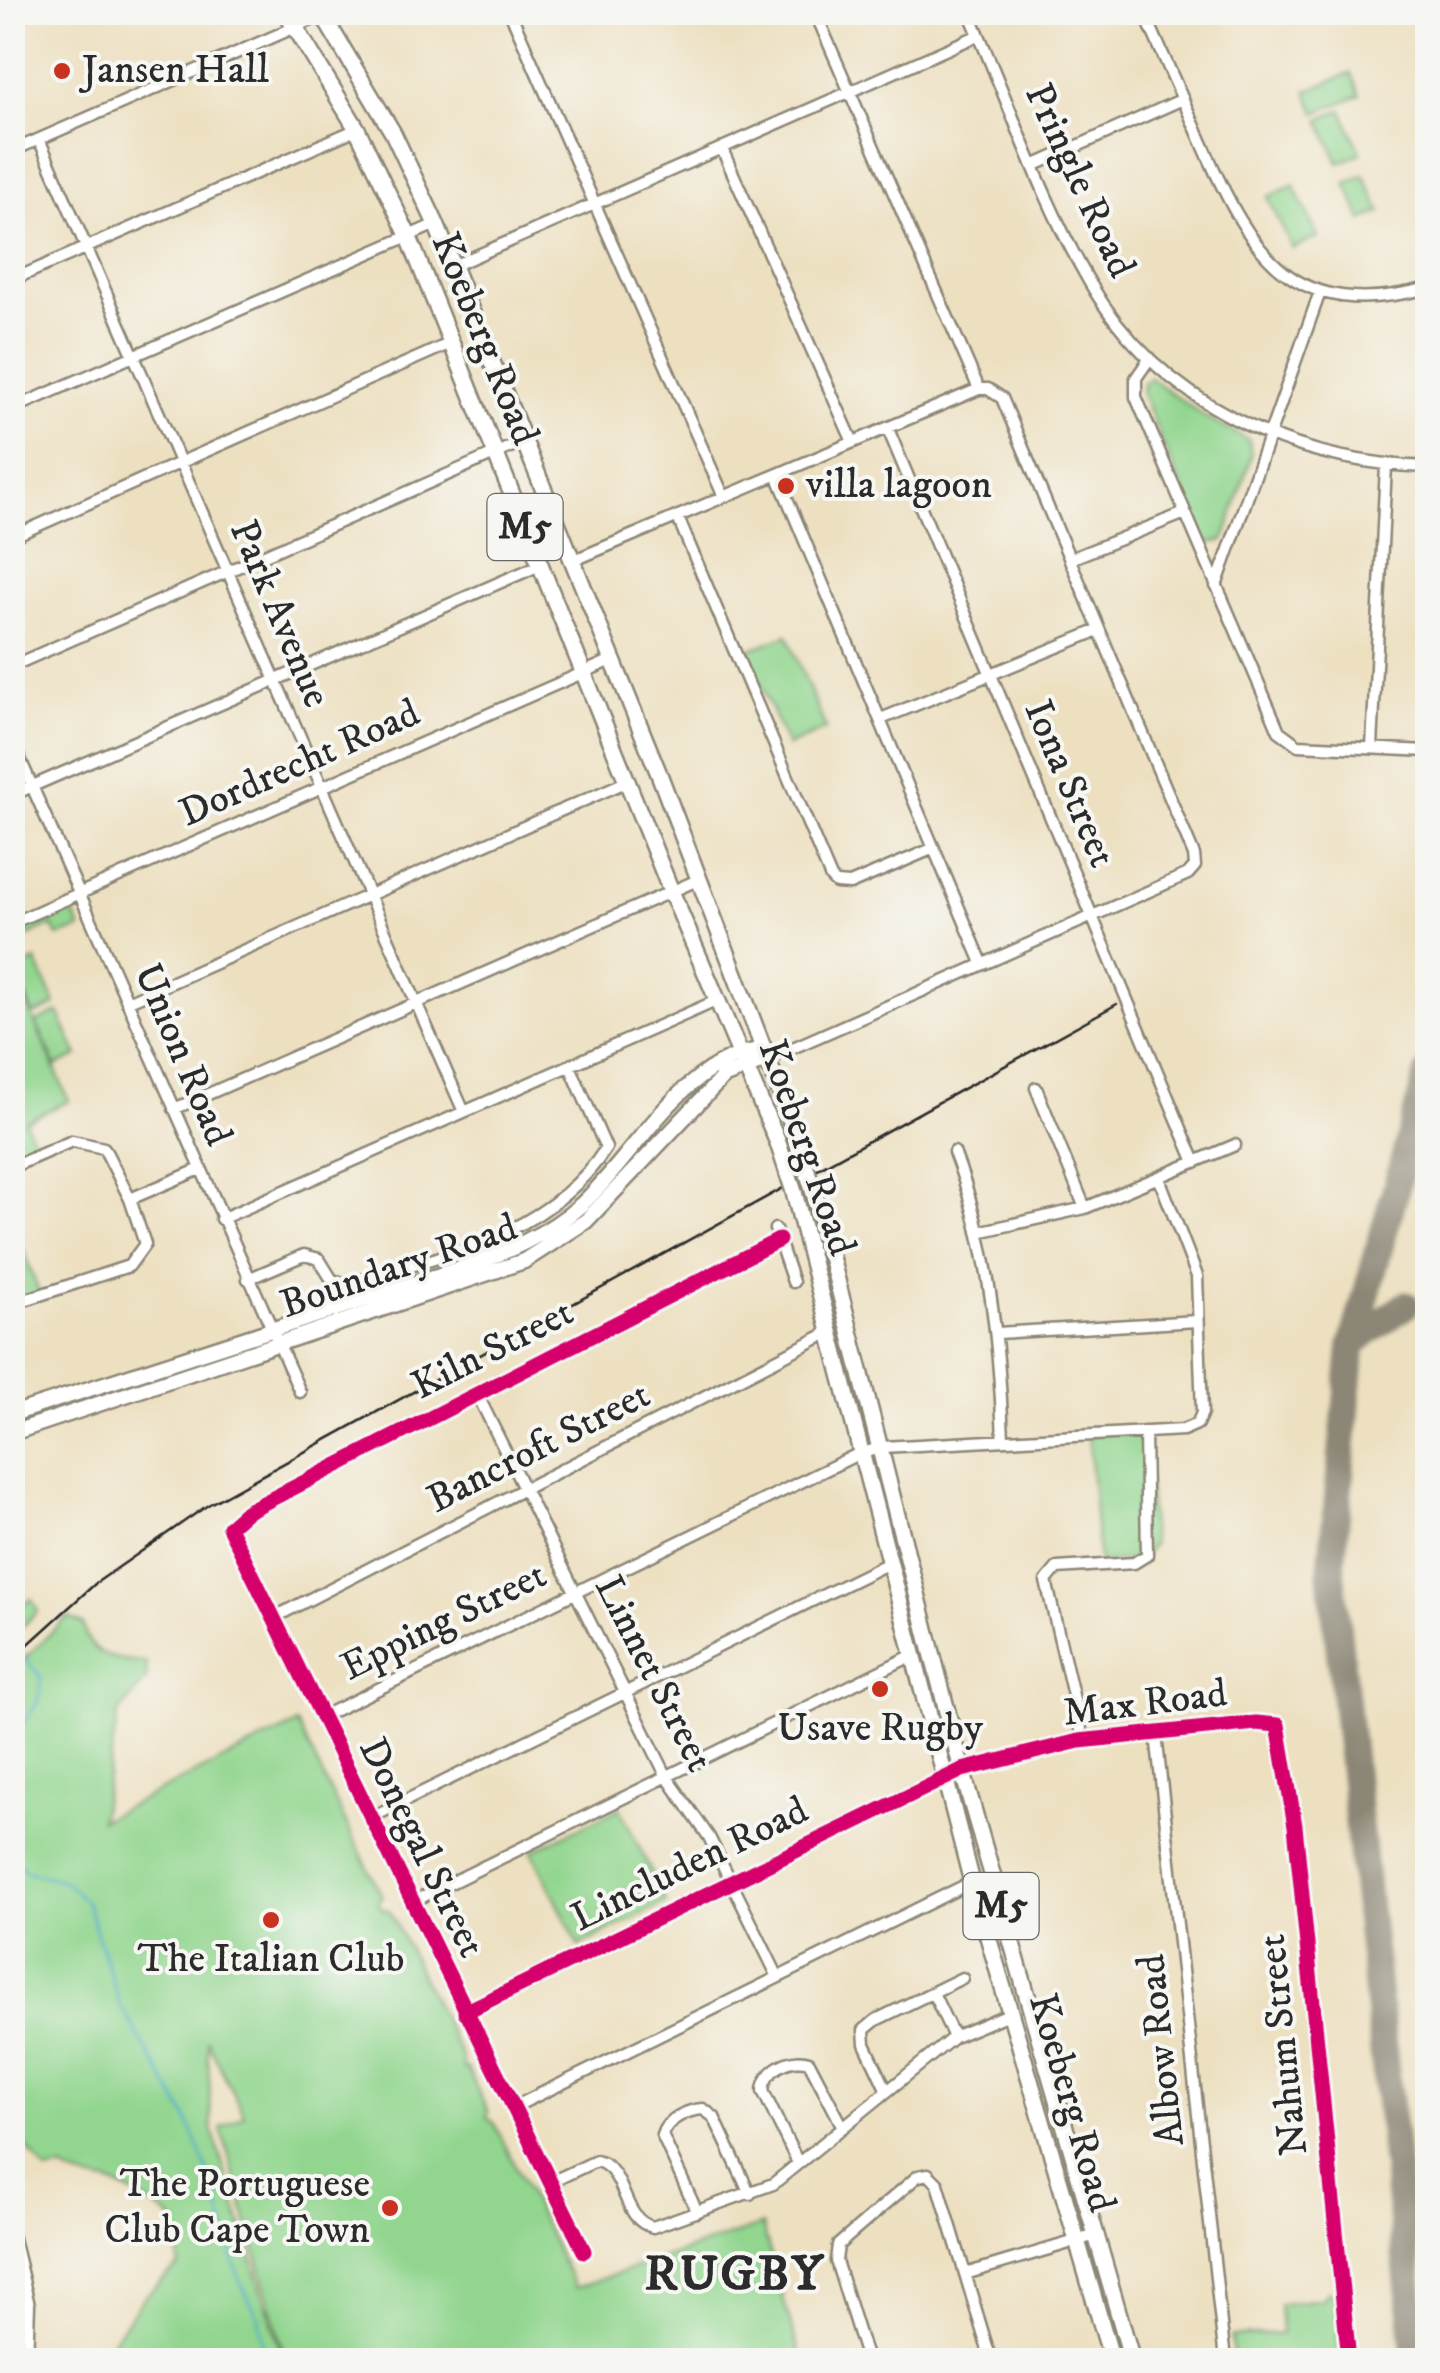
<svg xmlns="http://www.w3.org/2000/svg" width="1440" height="2373" font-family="'IM FELL DW Pica',serif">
<rect width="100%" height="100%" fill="#f6f6f2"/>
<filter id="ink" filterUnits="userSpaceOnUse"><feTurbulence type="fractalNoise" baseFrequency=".01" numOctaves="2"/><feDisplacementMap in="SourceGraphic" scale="20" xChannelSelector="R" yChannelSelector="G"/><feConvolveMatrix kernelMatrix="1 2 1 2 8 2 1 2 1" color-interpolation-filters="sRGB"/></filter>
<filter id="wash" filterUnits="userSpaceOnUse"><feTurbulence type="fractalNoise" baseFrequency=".0048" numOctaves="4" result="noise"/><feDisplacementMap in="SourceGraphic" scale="40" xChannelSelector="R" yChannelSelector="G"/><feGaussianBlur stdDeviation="2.25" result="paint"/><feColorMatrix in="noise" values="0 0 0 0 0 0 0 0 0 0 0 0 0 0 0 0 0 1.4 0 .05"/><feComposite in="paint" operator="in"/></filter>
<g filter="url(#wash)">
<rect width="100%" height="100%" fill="#ede0c1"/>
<path fill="#91d58e" stroke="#5e805c" stroke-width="2.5" d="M1351,73l9,22 -44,18 -9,-22z
M1342,110l19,43 -22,10 -19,-43z
M1364,175l17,37 -19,8 -16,-37z
M1294,185l24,52 -26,12 -24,-52z
M1150,378l58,41 41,21 2,16 -27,85 -19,2 -63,-149 1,-11z
M787,635l39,94 -39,17 -41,-95z
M70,905l11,24 -23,7 -6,-11 -31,14 -5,-10z
M36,961l20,44 -22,10 -20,-44z
M13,973l56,128 -44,20 11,25 -23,10z
M58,1012l20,44 -22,10 -20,-44z
M12,1220l28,75 -28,9z
M1088,1433h57l7,111 -12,15 -41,4z
M32,1599l6,12 -25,25v-26z
M67,1617l16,7c5,33 33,37 63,38l1,16 -29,36 -18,106 197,-96 85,172 -4,5 4,8 7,1 73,148 1,11 4,-1 21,44 -2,4 8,7 81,165 187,-63 39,135h-515l-65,-232 23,-13 -37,-75 5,90 72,230h-197l22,-15 36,-49 34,-30 -2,-43c-22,-17 -43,-32 -70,-40 -18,-5 -29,-3 -45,-14l-16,3 -33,-43v-459z
M620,1808l46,94 -87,44 -47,-95z
M1328,2291l6,3 6,66h-107l-2,-23 50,-4 -2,-29 43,-5z"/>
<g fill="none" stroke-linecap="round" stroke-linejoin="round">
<path stroke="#47a8c7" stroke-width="2.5" d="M12,1644l29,33c0,27 -9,38 -29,56
M12,1858l14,13 38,10 23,22 33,102 67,113 26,66 26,95 20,40 7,41"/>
<path stroke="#8c8676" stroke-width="28" d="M1353,1343l53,-38
M1417,2360l-86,-788 21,-226 76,-273"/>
</g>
</g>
<g filter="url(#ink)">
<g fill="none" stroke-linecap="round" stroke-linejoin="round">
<g stroke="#8c8676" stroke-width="15">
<path id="street" d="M510,12l214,485
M815,12l164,377
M969,12c40,90 72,187 121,271 69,120 203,180 338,184
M1144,12c20,45 40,90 60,135 48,110 90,176 224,141
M39,139l425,973
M722,149l131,293
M12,151l311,-136
M1035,165l148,-66
M453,266l526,-231
M12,280l345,-151
M1150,358l-14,20v19l143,334 19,14 130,6
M12,409l424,-185
M888,429l307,733
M778,477l204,486
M678,518l153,360 5,5 14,1 84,-36
M12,537l439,-194
M1070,559l115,-46
M572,561l407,-172
M1216,586l104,-294
M12,666l512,-225
M881,719l218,-89
M12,741l288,651
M1372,747l14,-281
M12,795l528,-230
M12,923l600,-263
M127,1002l501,-221
M770,1058l418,-184 7,-8 -1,-11 -192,-457 -14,-9h-9
M1036,1088l49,120
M174,1109l526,-230
M954,1152c35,92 45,189 49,287
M12,1167l60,-26 32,7 26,51 15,45 -16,22 -117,38
M130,1199l68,-29
M221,1219l495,-218
M775,1229l18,53
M978,1232l107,-24 150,-63
M248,1279l56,-24 15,4 13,21 16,4c93,-28 202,-48 258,-136l-36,-82
M998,1333l199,-12
M478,1396l189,381 42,60 69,140
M273,1618l559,-287
M321,1717l535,-262 27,-8 300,-17 14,-6 5,-11 -5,-137 -38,-98
M1156,1734l69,626
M1084,1742l-38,-161 11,-13 77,-5 13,-8 -2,-123
M370,1818l521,-256
M412,1902l501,-247
M933,1993l21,44
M465,2012l497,-242 117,-29 177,-18 22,2 17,101 54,534
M887,2091l-22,-47 -1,-14 12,-10 86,-42
M512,2108l460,-226
M798,2163l-35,-72c1,-21 27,-35 46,-29l34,65
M551,2182l45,-21c32,7 24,59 57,66l120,-43 181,-147 57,-24
M697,2212l-35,-77c5,-16 25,-25 41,-26l11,8 36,77
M12,2234l17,71 -2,55
M584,2251l-355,-724 17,-15 533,-272
M965,2274l131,-39
M867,2360l-31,-99 2,-16 80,-69 10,-2 10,10 53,176"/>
</g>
<g stroke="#8c8676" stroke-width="19">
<path id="secondary" d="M12,1414l453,-147c41,-15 82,-32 116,-62 58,-53 101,-147 185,-156
M12,1433l512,-172 62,-40 137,-144 47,-19"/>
</g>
<g stroke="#8c8676" stroke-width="20">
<path id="primary" d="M286,12l71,117 51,106 263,656 107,252
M321,12l72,121 43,91 223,550 135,355
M794,1192l178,690 140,478
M818,1206l144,564 170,590"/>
</g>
<use href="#street" stroke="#fff" stroke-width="10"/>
<use href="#secondary" stroke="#fff" stroke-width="14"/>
<use href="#primary" stroke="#fff" stroke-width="15"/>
<path stroke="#2b2b2b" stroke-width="2.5" d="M12,1659l84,-76 112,-78 909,-501"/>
<g stroke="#8c8676" stroke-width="20" stroke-linecap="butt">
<path id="primary-bridge" d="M794,1129l24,77
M778,1143l16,49"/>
</g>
<use href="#primary-bridge" stroke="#fff" stroke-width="15"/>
<g stroke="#f6f6f2" stroke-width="21">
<path id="cycleway" d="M465,2012l497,-242 117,-29 177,-18 22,2 17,101 54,534
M584,2251l-355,-724 17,-15 533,-272"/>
</g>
<use href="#cycleway" stroke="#d6006c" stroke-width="15"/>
</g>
</g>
<g fill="#c8321e" stroke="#f6f6f2" stroke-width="4">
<circle cx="62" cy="71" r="10"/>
<circle cx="786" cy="486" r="10"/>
<circle cx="880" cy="1689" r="10"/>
<circle cx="271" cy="1920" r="10"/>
<circle cx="390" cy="2208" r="10"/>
</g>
<g text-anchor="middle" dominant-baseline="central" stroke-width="8" stroke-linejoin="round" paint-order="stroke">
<g fill="#f6f6f2" stroke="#686867" stroke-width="2.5">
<rect x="487.5" y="494" width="75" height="66" rx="8"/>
<rect x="963.5" y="1873" width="75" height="66" rx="8"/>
</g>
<g font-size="38" font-weight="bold" fill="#2b2b2b">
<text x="525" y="527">M5</text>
<text x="1001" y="1906">M5</text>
</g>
<g font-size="40" fill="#2b2b2b" stroke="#f6f6f2" text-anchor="start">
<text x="82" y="71">Jansen Hall</text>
<text x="806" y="486">villa lagoon</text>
<text x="880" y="1729" text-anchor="middle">Usave Rugby</text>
<text x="271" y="1960" text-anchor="middle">The Italian Club</text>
<text x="370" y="2185" text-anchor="end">The Portuguese<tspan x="370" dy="46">Club Cape Town</tspan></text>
</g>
<g font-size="40" fill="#2b2b2b" stroke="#f6f6f2">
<text transform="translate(1079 181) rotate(65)">Pringle Road</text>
<text transform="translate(484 339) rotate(68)">Koeberg Road</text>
<text transform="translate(279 614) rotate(67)">Park Avenue</text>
<text transform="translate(300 764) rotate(-24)">Dordrecht Road</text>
<text transform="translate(1069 784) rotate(67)">Iona Street</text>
<text transform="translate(182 1055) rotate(67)">Union Road</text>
<text transform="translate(806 1148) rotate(71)">Koeberg Road</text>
<text transform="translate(399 1267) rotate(-19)">Boundary Road</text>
<text transform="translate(493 1350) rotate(-27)">Kiln Street</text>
<text transform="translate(539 1448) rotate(-27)">Bancroft Street</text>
<text transform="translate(444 1622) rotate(-26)">Epping Street</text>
<text transform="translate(653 1674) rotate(63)">Linnet Street</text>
<text transform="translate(1145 1704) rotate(-7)">Max Road</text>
<text transform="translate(421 1848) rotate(64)">Donegal Street</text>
<text transform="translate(690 1865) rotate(-26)">Lincluden Road</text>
<text transform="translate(1284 2045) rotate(-96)">Nahum Street</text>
<text transform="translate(1162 2050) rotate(-96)">Albow Road</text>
<text transform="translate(1071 2103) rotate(74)">Koeberg Road</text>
</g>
<g font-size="50" font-weight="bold" letter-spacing="2.5" fill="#2b2b2b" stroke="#f6f6f2">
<text x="735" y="2274">RUGBY</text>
</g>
</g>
<rect width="1440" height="2373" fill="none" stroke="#f6f6f2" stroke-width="50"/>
</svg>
